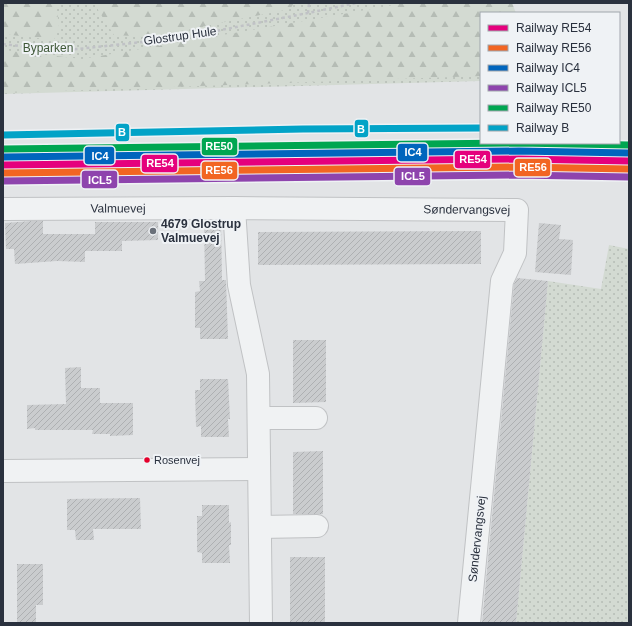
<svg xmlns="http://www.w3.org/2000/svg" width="632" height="626" font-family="Arial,sans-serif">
<defs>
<pattern id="grass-dots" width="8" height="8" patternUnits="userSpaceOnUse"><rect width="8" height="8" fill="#d3dad2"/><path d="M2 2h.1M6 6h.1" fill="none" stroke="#b5bcb5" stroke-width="1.8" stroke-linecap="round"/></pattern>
<pattern id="forest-firs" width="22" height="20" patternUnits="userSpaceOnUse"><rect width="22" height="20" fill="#d3dad2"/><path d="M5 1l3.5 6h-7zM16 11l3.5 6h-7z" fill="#b5bcb5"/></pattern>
<pattern id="building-hatch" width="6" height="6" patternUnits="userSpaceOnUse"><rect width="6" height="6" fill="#caccce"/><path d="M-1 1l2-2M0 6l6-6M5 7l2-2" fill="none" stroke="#aeb0b2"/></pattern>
</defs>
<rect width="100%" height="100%" fill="#e2e4e6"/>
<path fill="url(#grass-dots)" d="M3,3h486l-8,10v68l-478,13z
M609,245l20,4v374h-113l32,-342 53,8z"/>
<path fill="url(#forest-firs)" d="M3,3h53l3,24 -5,13 -51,-6z
M98,3h196l-4,6 -139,28 -37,-2 -16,-25z
M405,3h107l4,10h-35v63l-478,17v-43l79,9 199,-34z"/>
<path fill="url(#building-hatch)" d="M31,221h12v13h52v-12h63v18l-36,1v10h-37v11l-28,-1 -42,3 -1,-15h-8l-1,-26z
M204,221h17l1,59h4l2,59h-28v-11h-5v-36l5,-1 -1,-10h6z
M539,223l22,2 -2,14 14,1 -2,35 -36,-3z
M481,231v33l-223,1v-33z
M517,278l31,3 -32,342h-34l32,-339z
M293,340h33v62l-33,1z
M81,367v21h19v15h33v32l-23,1v-2h-18l1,-4h-58v-2l-8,1v-24l39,-1 -1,-36z
M200,379h28l2,40h-2l1,18h-28v-11l-5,1 -1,-37h5z
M323,451v63h-30v-62z
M140,498l1,31h-48l1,11h-18l-1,-10h-8v-31z
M202,505h27v18l2,-1v23h-2l1,18h-28v-10l-5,-1v-36h5z
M290,557h35v66h-35z
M17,564h26v41h-7v18h-19z"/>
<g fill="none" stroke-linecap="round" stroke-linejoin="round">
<g stroke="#c0c2c4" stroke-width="24">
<g id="minor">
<path id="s1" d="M3,209l231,-1"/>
<path d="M259,418h57"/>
<path d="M3,471l256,-2"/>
<path d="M260,527l57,-1"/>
<path id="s2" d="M261,623l-3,-249 -19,-89 -5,-77 283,2 -2,43 -13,28 -33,342"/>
</g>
</g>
<path stroke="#c0c2c6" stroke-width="2.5" stroke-dasharray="3 3" stroke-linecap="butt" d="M308,13l1,-10
M3,44l56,7 121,-13 128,-25 48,-10"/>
<use href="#minor" stroke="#f0f2f3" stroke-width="22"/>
<g stroke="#eff2f5" stroke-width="10">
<path id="rail-1" d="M3,165l516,-6 110,2"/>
</g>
<g stroke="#eff2f5" stroke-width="10">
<path id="rail-2" d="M3,173l516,-6 110,2"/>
</g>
<g stroke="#eff2f5" stroke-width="10">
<path id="rail-3" d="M3,157l516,-6 110,2"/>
</g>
<g stroke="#eff2f5" stroke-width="10">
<path id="rail-4" d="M3,181l516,-6 110,2"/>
</g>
<g stroke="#eff2f5" stroke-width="10">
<path id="rail-5" d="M3,149l516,-6 110,2"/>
</g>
<g stroke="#eff2f5" stroke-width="10">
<path id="rail-6" d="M3,135l300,-6 178,-1"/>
</g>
<use href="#rail-1" stroke="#e5007d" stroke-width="7"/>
<use href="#rail-2" stroke="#f26522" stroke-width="7"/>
<use href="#rail-3" stroke="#0065bd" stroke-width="7"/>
<use href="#rail-4" stroke="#8e44ad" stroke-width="7"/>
<use href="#rail-5" stroke="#00a651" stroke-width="7"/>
<use href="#rail-6" stroke="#02a3c7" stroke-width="7"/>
</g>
<circle fill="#6a7079" stroke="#eff2f5" stroke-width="1.5" cx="153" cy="231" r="4"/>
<circle fill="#e4002b" stroke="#eff2f5" stroke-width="1.5" cx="147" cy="460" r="3.5"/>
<g text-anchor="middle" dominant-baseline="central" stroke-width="4" stroke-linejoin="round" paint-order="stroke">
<g font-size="11" fill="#2a313e" stroke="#eff2f5" text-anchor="start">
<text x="154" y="460">Rosenvej</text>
</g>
<g font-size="12" fill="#2a313e" stroke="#eff2f5">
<text transform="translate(180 36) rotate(-8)">Glostrup Hule</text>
<text stroke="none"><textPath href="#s1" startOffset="115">Valmuevej</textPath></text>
<text stroke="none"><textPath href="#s2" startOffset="650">Søndervangsvej</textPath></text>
<text transform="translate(477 539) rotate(-84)">Søndervangsvej</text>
</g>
<g font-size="12" fill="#3f5838" stroke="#eff2f5">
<text x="48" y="48">Byparken</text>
</g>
<g font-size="12" font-weight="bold" fill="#2a313e" stroke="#eff2f5" text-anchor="start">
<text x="161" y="224">4679 Glostrup<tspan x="161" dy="14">Valmuevej</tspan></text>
</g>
</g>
<g stroke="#eff2f5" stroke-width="1.5">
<rect x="354" y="119" width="15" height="19" rx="4" fill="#02a3c7"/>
<rect x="115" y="123" width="15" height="19" rx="4" fill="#02a3c7"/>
<rect x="201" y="137" width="37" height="19" rx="4" fill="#00a651"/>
<rect x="397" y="143" width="31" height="19" rx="4" fill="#0065bd"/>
<rect x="84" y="146" width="31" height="19" rx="4" fill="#0065bd"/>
<rect x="454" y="150" width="37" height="19" rx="4" fill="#e5007d"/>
<rect x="141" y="154" width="37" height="19" rx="4" fill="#e5007d"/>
<rect x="514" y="158" width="37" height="19" rx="4" fill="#f26522"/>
<rect x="201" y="161" width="37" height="19" rx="4" fill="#f26522"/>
<rect x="394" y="167" width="37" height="19" rx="4" fill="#8e44ad"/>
<rect x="81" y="170" width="37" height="19" rx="4" fill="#8e44ad"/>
</g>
<g font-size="11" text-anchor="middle" font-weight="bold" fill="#fff">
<text x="361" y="133">B</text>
<text x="122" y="136">B</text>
<text x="219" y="150">RE50</text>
<text x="413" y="156">IC4</text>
<text x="100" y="160">IC4</text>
<text x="473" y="163">RE54</text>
<text x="160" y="167">RE54</text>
<text x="533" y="171">RE56</text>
<text x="219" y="174">RE56</text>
<text x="413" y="180">ICL5</text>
<text x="100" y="184">ICL5</text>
</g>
<rect width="632" height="626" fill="none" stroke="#2a313e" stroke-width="8"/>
<rect x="480" y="12" width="140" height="132" fill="#eff2f5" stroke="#a0a5ac"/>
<rect x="488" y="25" width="20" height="6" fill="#e5007d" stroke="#a0a5ac"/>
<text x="516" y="32" font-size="12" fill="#2a313e">Railway RE54</text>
<rect x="488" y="45" width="20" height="6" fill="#f26522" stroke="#a0a5ac"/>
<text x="516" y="52" font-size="12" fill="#2a313e">Railway RE56</text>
<rect x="488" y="65" width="20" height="6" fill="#0065bd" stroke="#a0a5ac"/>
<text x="516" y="72" font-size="12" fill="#2a313e">Railway IC4</text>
<rect x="488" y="85" width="20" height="6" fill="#8e44ad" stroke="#a0a5ac"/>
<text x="516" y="92" font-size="12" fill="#2a313e">Railway ICL5</text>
<rect x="488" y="105" width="20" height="6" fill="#00a651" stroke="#a0a5ac"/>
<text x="516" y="112" font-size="12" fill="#2a313e">Railway RE50</text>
<rect x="488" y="125" width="20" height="6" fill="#02a3c7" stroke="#a0a5ac"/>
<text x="516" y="132" font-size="12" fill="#2a313e">Railway B</text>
</svg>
